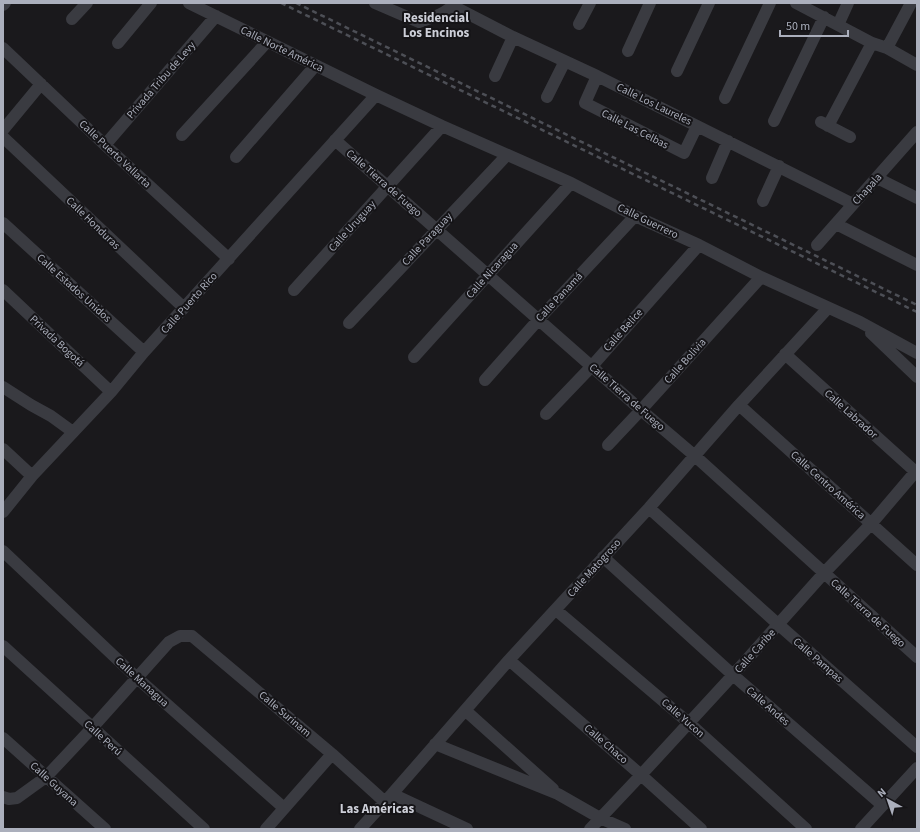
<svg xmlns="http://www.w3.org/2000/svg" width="920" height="832" font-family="'Source Sans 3',sans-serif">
<rect width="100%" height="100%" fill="#1a191c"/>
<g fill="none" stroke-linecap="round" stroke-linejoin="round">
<path stroke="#3a3b41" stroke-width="12" d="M189,3l187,92 66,31 129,57 64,33 64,29 62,32 99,45 57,31
M375,3l44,19c12,-4 29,-9 36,-19
M796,3l76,40 15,5 30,17
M3,5l2,-2
M453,6l60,31 84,39 256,128
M72,19l15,-16
M579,24l11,-21
M838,25l10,-22
M118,43l33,-40
M3,48l102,97 124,114
M887,48l24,-45
M628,51l22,-48
M677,71l32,-68
M495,76l18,-39
M597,76l-12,27 99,50 13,-27
M547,97l18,-36
M725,98l45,-95
M774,121l50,-104
M821,122l29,15
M828,126l44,-83
M3,130l38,-46
M182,135l85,-93
M3,137l181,171
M335,140l306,270 54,46 222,201
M105,145l111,-129
M236,157l79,-91
M712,178l16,-37
M877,178l40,20
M763,201l16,-35
M3,223l141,129
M836,224l81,41
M817,245l100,-113
M3,290l108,102
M294,290l148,-164
M349,323l158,-168
M871,333l46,44
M785,354l132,119
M414,357l157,-174
M485,380l54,-61 96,-103
M3,387l28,18 20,11 22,16
M739,405l178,160
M546,414l46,-48 107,-121
M608,445l33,-35 120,-133
M3,449l29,27
M649,508l130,117 138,122
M3,512l29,-36 79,-84 33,-40 232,-257
M3,551l133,126 148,131
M603,557l130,118 149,130
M556,610l133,113 117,106
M3,646l201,183
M509,660l132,115 60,54
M466,711l87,78
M3,738l102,91
M435,744l123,50 42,24 25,11
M392,794l75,35
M3,797l6,2 8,-1 29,-21 46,-49 77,-86 11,-6h12l140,118 53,48
M266,829l66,-75
M360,829l32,-35 117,-134 140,-152 90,-103 89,-97
M590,829l51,-54 92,-100 91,-102 47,-49 46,-54
M861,829l56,-61"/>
<path stroke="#4d4f56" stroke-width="2.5" stroke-dasharray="5 4" stroke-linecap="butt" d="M281,3l636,309
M296,3l621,302"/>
</g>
<g text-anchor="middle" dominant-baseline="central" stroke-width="4" stroke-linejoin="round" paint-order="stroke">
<g font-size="11" fill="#abafbc" stroke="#151417">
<text transform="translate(282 49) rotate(26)">Calle Norte América</text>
<text transform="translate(161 80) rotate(-49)">Privada Tribu de Levy</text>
<text transform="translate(654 104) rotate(26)">Calle Los Laureles</text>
<text transform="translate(635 129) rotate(27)">Calle Las Celbas</text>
<text transform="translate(115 154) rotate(43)">Calle Puerto Vallarta</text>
<text transform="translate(384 183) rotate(41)">Calle Tierra de Fuego</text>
<text transform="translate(867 189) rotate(-48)">Chapala</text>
<text transform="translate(648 221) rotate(26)">Calle Guerrero</text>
<text transform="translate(93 223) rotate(44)">Calle Honduras</text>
<text transform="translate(352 226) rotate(-48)">Calle Uruguay</text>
<text transform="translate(427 239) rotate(-47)">Calle Paraguay</text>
<text transform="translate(492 270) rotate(-48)">Calle Nicaragua</text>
<text transform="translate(74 288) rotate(42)">Calle Estados Unidos</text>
<text transform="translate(559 297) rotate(-47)">Calle Panamá</text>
<text transform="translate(189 303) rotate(-48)">Calle Puerto Rico</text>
<text transform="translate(623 330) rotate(-48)">Calle Belice</text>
<text transform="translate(57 341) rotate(43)">Privada Bogotá</text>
<text transform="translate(685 361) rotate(-48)">Calle Bolivia</text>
<text transform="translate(627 397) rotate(41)">Calle Tierra de Fuego</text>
<text transform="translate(851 414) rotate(42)">Calle Labrador</text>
<text transform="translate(828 485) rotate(42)">Calle Centro América</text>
<text transform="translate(594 568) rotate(-48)">Calle Matogroso</text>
<text transform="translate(868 613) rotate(42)">Calle Tierra de Fuego</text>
<text transform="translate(755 651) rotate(-48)">Calle Caribe</text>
<text transform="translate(818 660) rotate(41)">Calle Pampas</text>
<text transform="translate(142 682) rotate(42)">Calle Managua</text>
<text transform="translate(768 706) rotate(41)">Calle Andes</text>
<text transform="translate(285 714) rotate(40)">Calle Surinam</text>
<text transform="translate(683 718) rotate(41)">Calle Yucon</text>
<text transform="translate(103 738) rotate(42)">Calle Perú</text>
<text transform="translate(606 744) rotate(41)">Calle Chaco</text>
<text transform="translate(54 784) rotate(42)">Calle Guyana</text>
</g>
<g font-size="13" font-weight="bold" fill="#cdcfd8" stroke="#151417">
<text x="436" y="18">Residencial<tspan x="436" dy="15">Los Encinos</tspan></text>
<text x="377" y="809">Las Américas</text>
</g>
</g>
<rect width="920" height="832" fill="none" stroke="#abafbc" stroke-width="8"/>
<g transform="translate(888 800) rotate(320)" stroke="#151417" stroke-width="3" paint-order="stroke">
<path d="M0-3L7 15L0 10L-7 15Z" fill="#abafbc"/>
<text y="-6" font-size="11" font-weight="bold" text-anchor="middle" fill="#abafbc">N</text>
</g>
<path d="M780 30v6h68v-6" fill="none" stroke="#abafbc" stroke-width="2"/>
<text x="786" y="30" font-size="12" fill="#abafbc" stroke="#151417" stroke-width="3" paint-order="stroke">50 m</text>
</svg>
